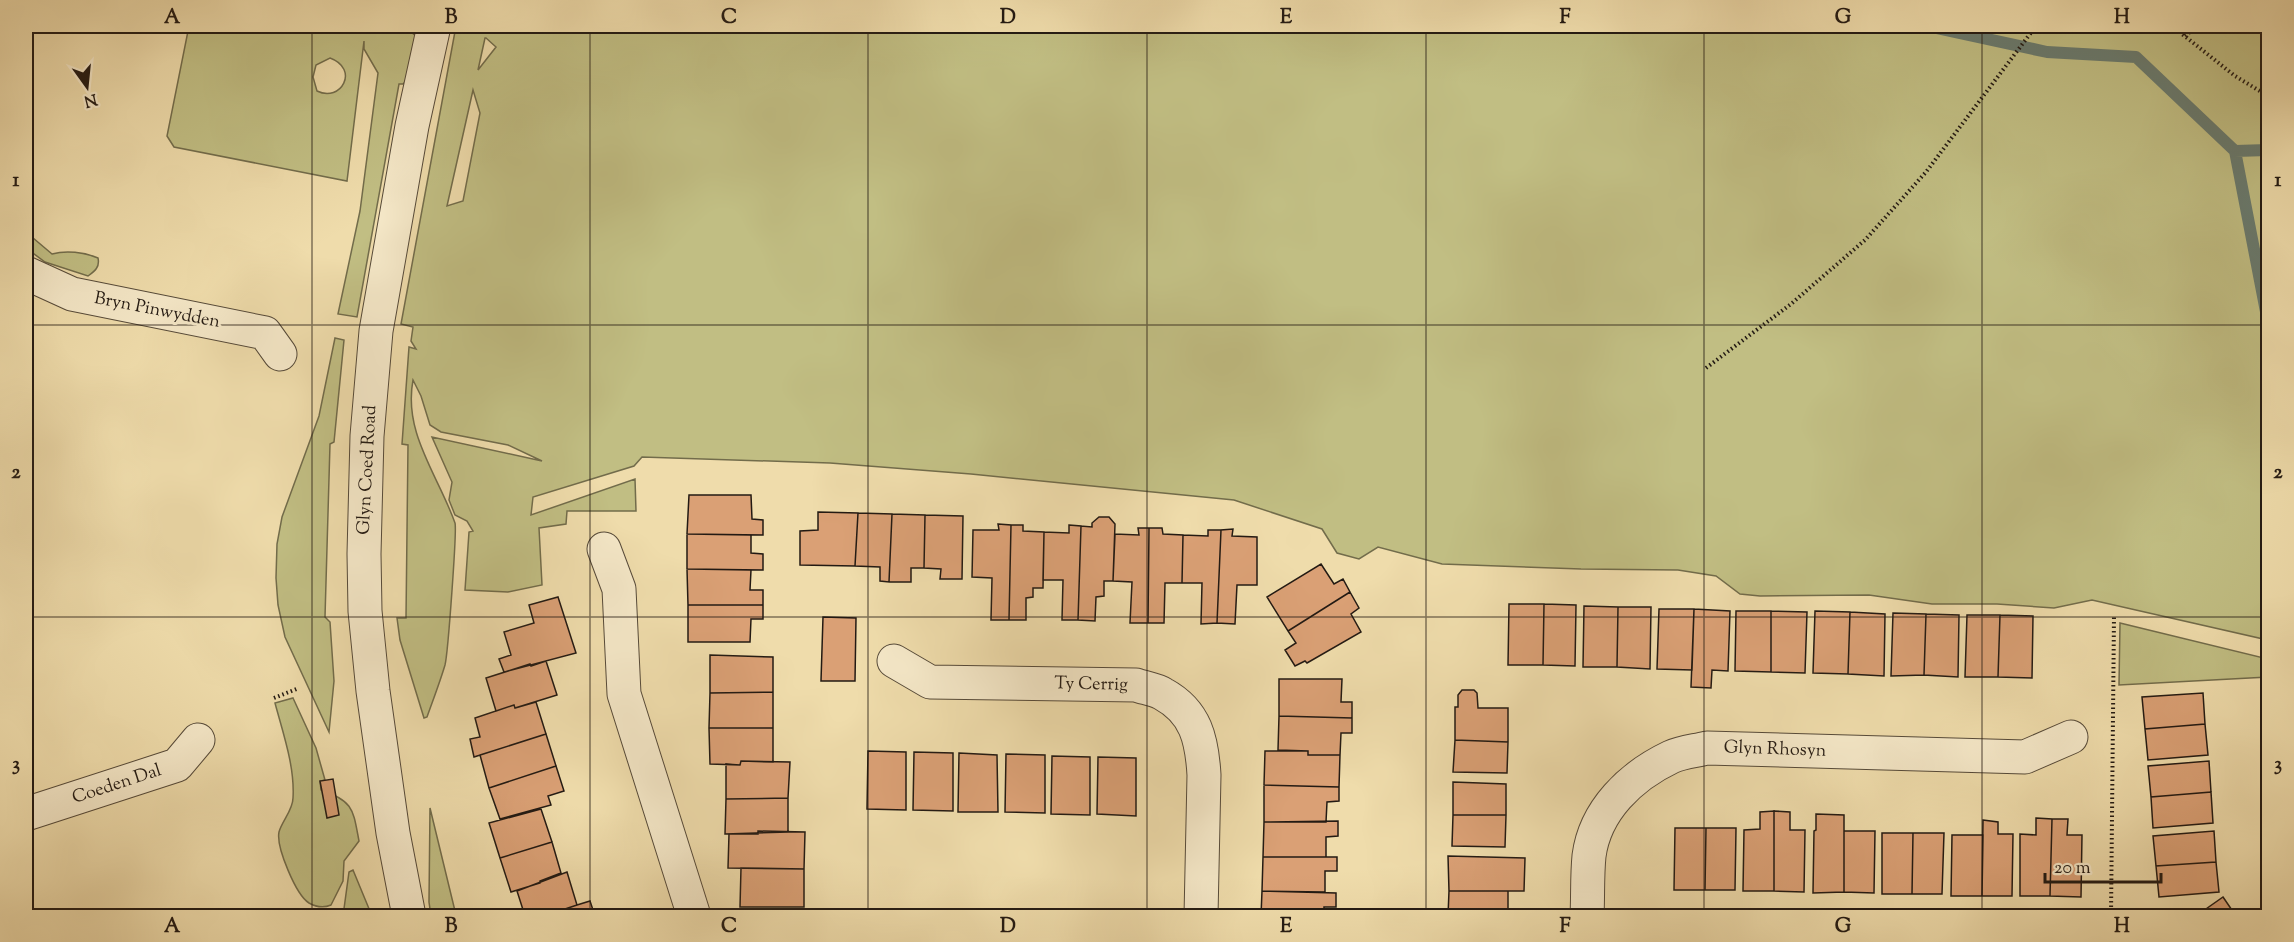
<svg xmlns="http://www.w3.org/2000/svg" width="2294" height="942" font-family="'Sorts Mill Goudy',serif">
<rect width="100%" height="100%" fill="#efdcab"/>
<filter id="stains"><feTurbulence type="fractalNoise" baseFrequency=".00333" numOctaves="4"/><feColorMatrix values="0 0 0 0 .2 0 0 0 0 .09 0 0 0 0 .02 0 0 0 .5 -.17"/></filter>
<radialGradient id="worn" r=".72"><stop offset=".6" stop-color="#630" stop-opacity="0"/><stop offset="1" stop-color="#630" stop-opacity=".3"/></radialGradient>
<path fill="#c1be83" stroke="#726c4b" stroke-width="1.5" fill-rule="evenodd" d="M189,26h177l-1,6 4,-6h34l13,10 -6,41 -7,7h-4l-42,233 -19,-3 22,-103 18,-138 -14,-24v-8l-17,140 -173,-34 -7,-11zM330,58c30,11 11,45 -13,33l-4,-14 3,-12z
M456,26h1812v624l-5,-11 -171,-39 -38,8 -57,-4h-65l-63,-9 -109,1 -20,-2 -24,-18 -38,-6 -97,-1 -139,-5 -64,-17 -19,12 -22,-6 -15,-24 -88,-29 -263,-26 -141,-11 -188,-6 -8,9 -101,31 -2,18 104,-36 1,32h-69l-1,13 -27,4 3,57 -34,7 -43,-2 4,-58 4,-1 -6,-10 -12,-6 -6,-15 3,-18 -20,-45 110,24 -34,-16 -67,-13 -11,-7 -9,-29 -8,-16c-10,53 25,95 42,143 2,7 -7,130 -10,142 -5,17 -12,35 -18,52l-3,1 -24,-78 -3,-22h9l2,-173 -6,-1 7,-97 7,2 -5,-8 2,-14 -12,-3zM486,38l10,9 -18,23 7,-32zM473,90l7,23 -17,88 -16,5z
M26,232l26,22c14,-4 32,-2 46,4 2,9 -3,13 -10,18l-43,-14 -19,-14z
M335,338l9,2 -10,102 -4,2 -5,173 5,5 4,59 -5,51 -44,-95 -7,-32 -2,-27 1,-34 5,-27 37,-101z
M2120,623l148,36v18l-149,8z
M293,698l23,50 9,32 -5,1 1,9c33,11 32,20 38,51l-15,20 -1,20 -12,24c-7,3 -15,2 -22,-2 -13,-8 -33,-56 -30,-71 3,-11 14,-22 14,-34 2,-31 -10,-65 -18,-95z
M430,808l25,103 3,5h-27l-2,-14z
M353,870l19,46h-29l6,-44z"/>
<g fill="none" stroke-linecap="round" stroke-linejoin="round">
<path stroke="#6a7b6f" stroke-width="12" d="M1927,26l120,26 89,5 99,94 33,171
M2235,151l33,-1"/>
</g>
<path fill="#daa075" stroke="#231a13" stroke-width="1.5" d="M689,495h62l1,24 11,1v15l-76,-1z
M818,512l40,1 -3,53 -55,-1v-34l18,-1z
M858,513l34,1 -3,68 -9,-1v-14l-25,-1z
M892,514l33,1 -1,53h-13v14h-22z
M925,515l38,1 -1,63h-22l1,-10 -17,-1z
M1099,517h10l6,7 -2,57h-9v15l-8,1 -1,24 -17,-1 3,-94 11,1v-4z
M998,524l13,1 -2,95h-18l1,-42 -20,-1 1,-47h26z
M1011,525h12v6l21,1 -1,56h-10v9l-7,1v22h-17z
M1069,525l12,1 -3,94h-16l1,-40h-20l1,-48 25,1z
M1138,528h11l-1,95h-18l2,-41 -19,-1 2,-47 24,1z
M1149,528h13l1,6 20,1 -1,48h-17l-1,40h-16z
M1233,529l-1,7 25,1v48h-20l-2,39 -18,-1 4,-93z
M1208,530h13l-4,93 -16,1 1,-41h-20l1,-48 25,1z
M687,534l64,1v18l12,1v16l-76,-1z
M1321,564l13,20 9,-5 7,13 -62,39 -21,-34z
M687,569l64,1 -1,20h13v15h-75z
M1350,592l9,16 -8,6 10,18 -54,31 -2,-2 -10,5 -10,-16 11,-7 -8,-12z
M558,597l18,56 -72,19 -5,-13 12,-4 -7,-23 30,-9 -5,-18z
M1509,604h35l-1,61h-35z
M1544,604l32,1 -1,61 -32,-1z
M688,605h75v14h-12l-1,23h-62z
M1584,606l34,1 -1,60h-34z
M1618,607h33l-1,62 -33,-2z
M1659,609h35l-2,61 -35,-1z
M1694,609l36,2 -2,60 -16,-1 -1,18 -20,-1z
M1736,611h35v61l-36,-1z
M1771,611l36,1 -2,61 -34,-1z
M1815,611l35,1 -2,62 -35,-1z
M1850,612l35,2 -1,62 -36,-2z
M1893,613l33,1 -2,61 -33,1z
M1926,614l33,1 -1,62 -34,-2z
M1967,615h33l-2,62h-33z
M2000,615l33,1 -1,62 -34,-1z
M823,617l33,1 -1,63h-34z
M710,655l63,2v35l-63,1z
M546,661l11,34 -42,13 -1,-3 -18,6 -10,-33 44,-14 1,2z
M1279,679h63l-1,23h11v16l-73,-2z
M1462,690h12l3,3 1,15h30v34l-53,-2v-33h3v-12z
M773,692v36h-64l1,-35z
M2203,693l2,31 -60,5 -3,-32z
M536,702l10,32 -72,23 -4,-18 10,-2 -5,-19 39,-13 1,3z
M1279,716l73,2v15h-11l-1,22h-32v-4l-30,-1z
M2205,724l3,31 -60,5 -3,-31z
M709,728h64v34l-32,-1 -1,4 -30,-1z
M546,734l10,32 -67,22 -9,-33z
M1455,740l53,2 -1,31 -54,-1z
M868,751l38,1v58l-39,-1z
M1265,751h43v4h32l-1,32 -75,-2z
M914,752l39,1v58l-40,-1z
M959,753l38,2 1,57h-40z
M1006,754l39,1v58l-40,-1z
M1052,756l38,1v58l-39,-1z
M1098,757l38,1v58l-39,-2z
M741,761l49,1 -2,36 -62,1v-35l14,1z
M2209,761l2,31 -60,5 -3,-31z
M556,766l8,25 -16,5 3,9 -51,14 -11,-31z
M333,779l6,36 -12,3 -7,-37z
M1453,782l53,2v31h-53z
M1264,785l75,2v14l-12,1 -1,20h-62z
M2211,792l2,31 -60,5 -2,-31z
M788,798v34l-63,2 1,-35z
M541,809l11,33 -52,16 -11,-35z
M1774,811v80h-31l1,-61 16,-1v-17z
M1774,811l16,1v18h15l-1,62 -30,-1z
M1816,814l28,1v77l-31,1 1,-62 2,-1z
M1453,815h53l-1,32 -53,-1z
M2036,818l16,1 -2,77h-30v-62l16,1z
M2052,819h16l-1,16h15l-1,62 -31,-1z
M1983,820l15,2v12h15l-1,62h-30z
M1338,821v15l-12,1v20h-63l1,-35z
M1675,828h31l-1,62h-31z
M1706,828h30l-1,62h-30z
M758,831l47,1 -1,37 -76,-1 1,-34h29z
M1844,831h31l-1,62 -30,-1z
M2214,831l2,31 -60,4 -3,-30z
M1882,833h31l-1,61h-30z
M1913,833h31l-2,61h-30z
M1952,835h31l-1,61h-31z
M552,842l9,31 -21,8v2l-29,9 -11,-34z
M1448,856l77,2 -1,33h-75z
M1263,857h74v14h-12v21l-63,-1z
M2216,862l3,30 -60,5 -3,-31z
M741,868l63,1v38h-64z
M567,872l10,33 -33,11h-19l-8,-25z
M1262,891l74,2v14h-12v9h-63z
M1449,891h59v25h-60z
M2223,897l13,19h-40z
M590,901l5,15h-51l33,-11z
M847,913h46v3h-46z"/>
<g fill="none" stroke-linecap="round" stroke-linejoin="round">
<g stroke="#564a39" stroke-width="35">
<path id="minor" d="M26,273l46,21 193,39 15,21
M604,549l15,40 5,105 70,222
M894,661l36,21 206,3c8,3 19,4 27,9 33,18 39,46 41,81l-3,141
M26,814l151,-49 21,-25
M409,916l-16,-83 -20,-142 -8,-80 -1,-57 3,-118 9,-105 36,-205 22,-100
M1587,916c1,-19 0,-40 2,-60 6,-46 42,-80 82,-99 11,-5 24,-6 36,-9l318,9 46,-20"/>
</g>
<path stroke="#231a13" stroke-width="4" stroke-dasharray="1.5 3" stroke-linecap="butt" d="M2172,26l63,50 33,20
M2185,36l12,-10
M1706,368l85,-64 74,-64 61,-68 110,-146
M274,698l25,-10
M2111,916l3,-301"/>
<use href="#minor" stroke="#f5e8c8" stroke-width="33"/>
</g>
<path fill="none" stroke="#231a13" stroke-width="1.5" stroke-opacity="0.55" d="M312,26v890M590,26v890M868,26v890M1147,26v890M1426,26v890M1704,26v890M1982,26v890M26,325h2242M26,617h2242"/>
<g text-anchor="middle" dominant-baseline="central" stroke-width="6" stroke-linejoin="round" paint-order="stroke">
<g font-size="18" fill="#231a13" stroke="#f5e8c8">
<text transform="translate(157 311) rotate(11)">Bryn Pinwydden</text>
<text transform="translate(368 470) rotate(-87)">Glyn Coed Road</text>
<text transform="translate(1091 685) rotate(1)">Ty Cerrig</text>
<text transform="translate(1775 750) rotate(2)">Glyn Rhosyn</text>
<text transform="translate(117 785) rotate(-18)">Coeden Dal</text>
</g>
</g>
<rect width="2294" height="942" fill="none" stroke="#efdcab" stroke-width="66"/>
<g transform="translate(87 87) rotate(165)" stroke="#f5e8c8" stroke-width="4.5" paint-order="stroke">
<path d="M0-4.5L10 22L0 15L-10 22Z" fill="#231a13"/>
<text y="-9" font-size="16" font-weight="bold" text-anchor="middle" fill="#231a13">N</text>
</g>
<path d="M2045 873v9h116v-9" fill="none" stroke="#231a13" stroke-width="3"/>
<text x="2054" y="873" font-size="18" fill="#231a13" stroke="#f5e8c8" stroke-width="4.5" paint-order="stroke">20 m</text>
<rect x="33" y="33" width="2228" height="876" fill="none" stroke="#231a13" stroke-width="2"/>
<g font-size="20" text-anchor="middle" font-weight="bold" fill="#231a13">
<text x="172" y="23">A</text>
<text x="451" y="23">B</text>
<text x="729" y="23">C</text>
<text x="1008" y="23">D</text>
<text x="1286" y="23">E</text>
<text x="1565" y="23">F</text>
<text x="1843" y="23">G</text>
<text x="2122" y="23">H</text>
<text x="16" y="186">1</text>
<text x="2278" y="186">1</text>
<text x="16" y="478">2</text>
<text x="2278" y="478">2</text>
<text x="16" y="770">3</text>
<text x="2278" y="770">3</text>
<text x="172" y="932">A</text>
<text x="451" y="932">B</text>
<text x="729" y="932">C</text>
<text x="1008" y="932">D</text>
<text x="1286" y="932">E</text>
<text x="1565" y="932">F</text>
<text x="1843" y="932">G</text>
<text x="2122" y="932">H</text>
</g>
<rect width="100%" height="100%" filter="url(#stains)"/>
<rect width="100%" height="100%" fill="url(#worn)"/>
</svg>
